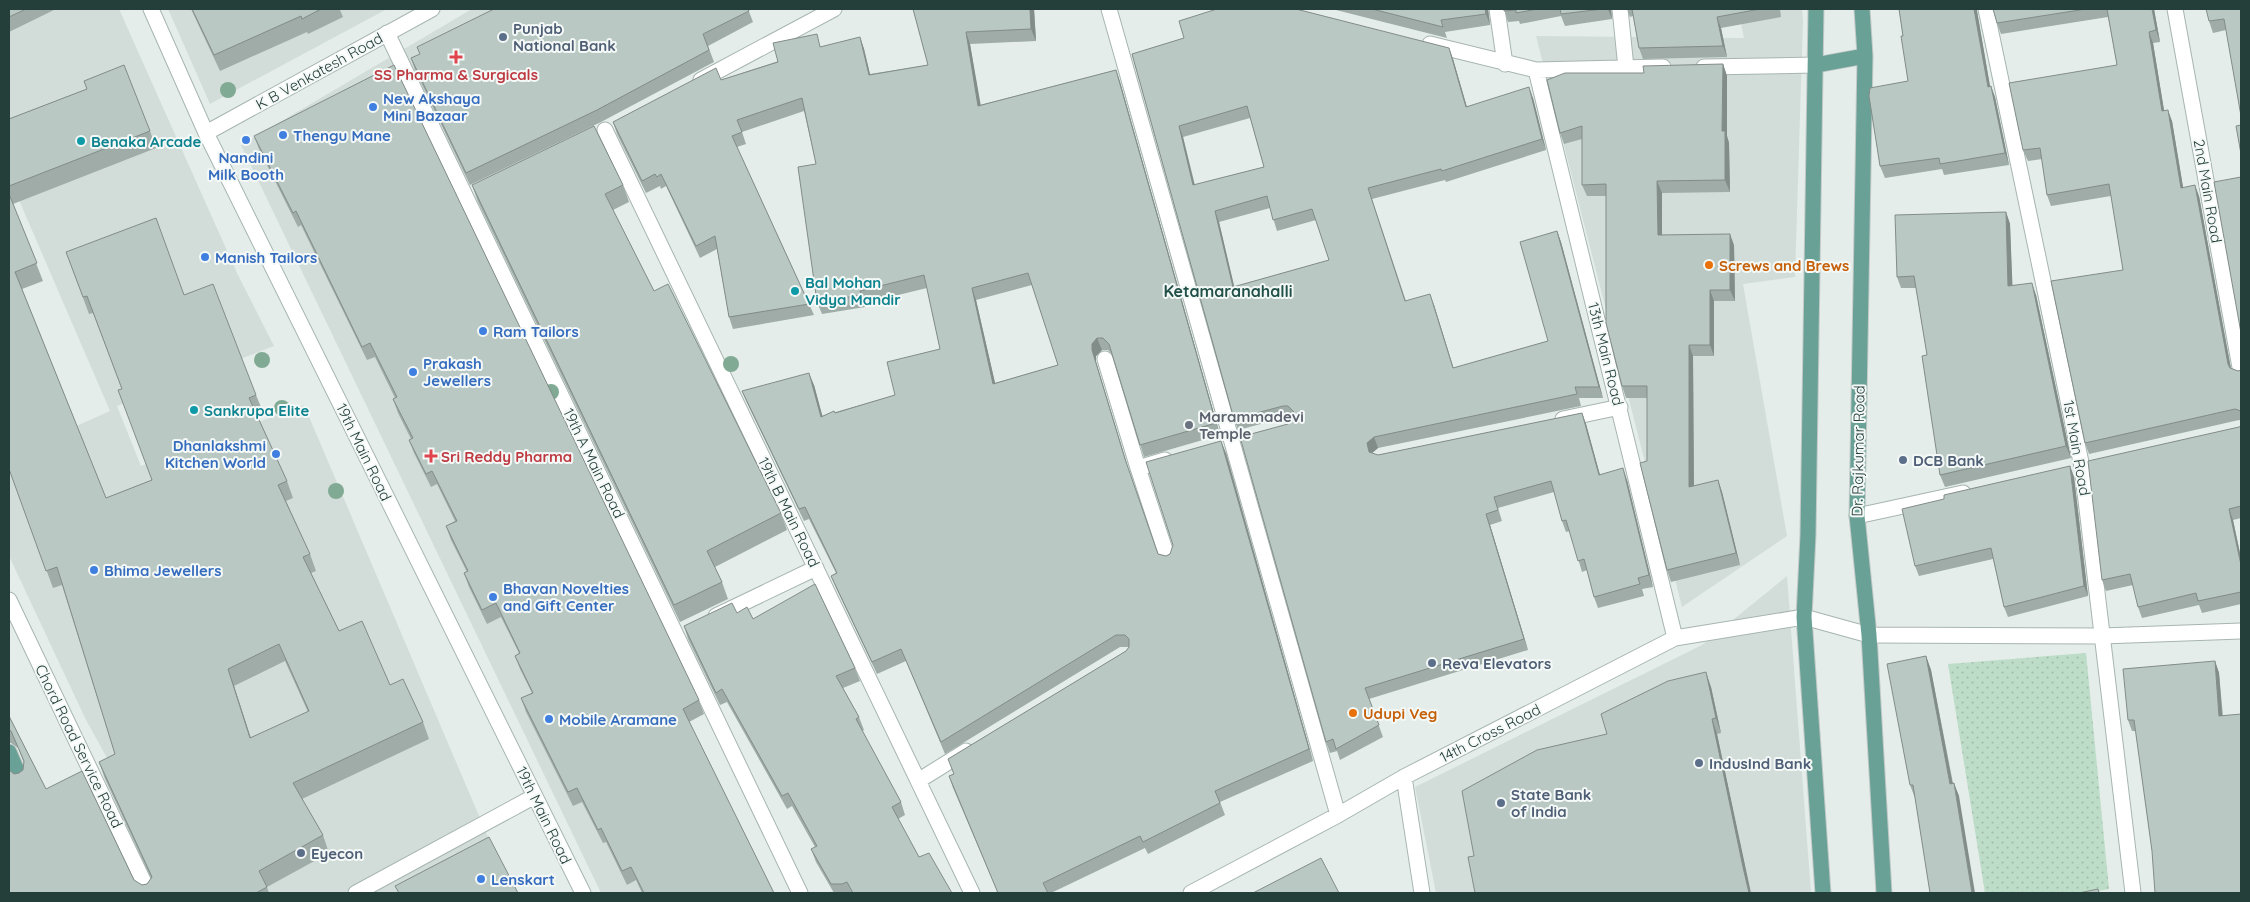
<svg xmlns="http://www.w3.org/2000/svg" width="2250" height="902" font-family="Quicksand,sans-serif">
<defs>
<pattern id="green-dots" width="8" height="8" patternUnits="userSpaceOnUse" patternTransform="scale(1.25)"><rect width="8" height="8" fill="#beddc8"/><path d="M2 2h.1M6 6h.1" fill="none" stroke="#a3bfad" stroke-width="1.8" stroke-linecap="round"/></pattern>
</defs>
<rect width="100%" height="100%" fill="#e4ede9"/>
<path fill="#d2ddd9" d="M9,9h110l118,264 37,73 -157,60 24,60 163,-61 184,432 29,56h-335l-96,-173 -77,-164v-100l101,-45 -101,-234z
M168,9h219l-177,95z
M472,9h171l-292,148 360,736h-110l-360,-748z
M1738,9h64l1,11 -8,257 -52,7 44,252 -105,71 -146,-571 208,2z
M1787,576l24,317h-375l-21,-106 287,-142z"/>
<path fill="url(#green-dots)" d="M2086,653l23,236 -21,4h-103l-37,-229z"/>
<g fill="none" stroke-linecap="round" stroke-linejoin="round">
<g stroke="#a7b5b1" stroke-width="17">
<path id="minor" d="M151,9l55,124 377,760
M1109,9l229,806
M1497,9l8,55
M1620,9l6,59
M1986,9l96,458 51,426
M2175,9l66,364
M387,33l413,860
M1430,44l106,26 127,-3
M1704,67l112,-2
M1536,70l139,568
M701,80l133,-71
M605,130l367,763
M206,133l226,-124
M1105,359l33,109 27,-8
M1563,419l57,-12
M1138,468l30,91
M1857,516l106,-23
M9,600l140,293
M716,616l100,-48
M1404,777l18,116
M918,781l48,-30
M356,893l179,-97
M1191,893l147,-78 66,-38 271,-139 129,-21 65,18 233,1 139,-5"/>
</g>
<g stroke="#c2c9c8" stroke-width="17">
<path id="major" d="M1816,9l-8,526 -4,82 19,276
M1862,9l3,47 -8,460 12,119 15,258
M1816,65l49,-9
M9,752l13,30"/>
</g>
<use href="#minor" stroke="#fff" stroke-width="15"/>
<use href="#major" stroke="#6aa196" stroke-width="15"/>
</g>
<g fill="#80aa94">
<circle cx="228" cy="90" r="8"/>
<circle cx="262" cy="360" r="8"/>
<circle cx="731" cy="364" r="8"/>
<circle cx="551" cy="392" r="8"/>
<circle cx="282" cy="408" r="8"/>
<circle cx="336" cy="491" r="8"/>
</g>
<path fill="#9faca8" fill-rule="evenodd" d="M9,9h47l-47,23z
M191,9h151l-2,1 3,7 -35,17 -1,-2 -87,39z
M748,9l5,13 -45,24 6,16 -113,60 -131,63 -55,-115 -4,-12 9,-4 -3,-7z
M913,9h121l2,32 -66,3 10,61 136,-35 4,12 100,353 -76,22 -31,-102 -5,-5h-6l-6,6v6l33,109 29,83 8,2 4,-2 56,-101 87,308 -93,41 5,13 -77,39 -3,-6 -94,45h-53l-45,-105 -4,-12 5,-2 -6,-15 178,-108 3,-4h-9l-175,107 -39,-93 -29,13 -41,-86 -5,-12 5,-3 -27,-54 -5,2 -57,-118 -5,-12 72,-6 8,31 73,-21 45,-46 -13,-61 -62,15v4l-43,7 -5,-12 -1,-138 -12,-53 -62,21 4,12 -9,3 72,157 5,11 -81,14 -4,-12 -12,-68 -17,9 -34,-72 -5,3 -1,-3 -14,7 -29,-59 -4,-12 108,-42 100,-33 39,-10 4,12 6,25 58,-9zM1032,285l26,80 -63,18 -19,-83z
M1332,9h156l2,16 -45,7 2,6z
M1504,9h107l1,10 -47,7 -4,-10 -41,8 -1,-3 -11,1z
M1627,9h153l1,8 -60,11 6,29 -84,2 -4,-11 -6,-32 -3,1z
M1899,9h78v2l13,75 5,11 14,68 -65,10 -2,-6 -57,9 -5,-12 28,-85 -5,-45z
M1993,9h161l6,33 -7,1 11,68 8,10 11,66 16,9 32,172 7,3 3,-1v51l-2,-1 -150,34 -4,-11 38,-173 -12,-74 -60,10 -4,-11 -5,-36 -14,2 -5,-11 94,-85 -9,-48 -107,17 -4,-11z
M2241,9l-15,21 -13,3 -4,-12z
M1184,38l265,10 4,11 14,48 66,-9 13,52 -100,32 -1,-2 -73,19 34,102 28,4 19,63 95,-27 9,-110 4,11 42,156h-24l2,8 -203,42 -6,5 6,2 204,-42 4,11 14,51 27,5 26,107 -11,2 2,7 -46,12 -4,-11 -7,-27 -5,2 -12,-41 -4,1 -4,-11 -8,-29 -56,16 4,13 -12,4 38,125 -159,49 14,38 -43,23 -3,-9 -7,2 -4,-11 -38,-318 5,-6 -1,-1h-5l-49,13 -4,-11 -102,-365zM1250,118l14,49 -69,18 -12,-48zM1270,208l7,23 39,-11 13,40 -95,27 -15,-65z
M1723,64l4,12v60l2,7 1,49 -68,1v42l72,10 1,56h-21v55h-21l1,130 24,-6 4,12 18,73 -69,17 -4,-12 -20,-109v-63h-21l-4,-12 -16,-190h-19l-5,-11v-46l-18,5 -4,-11 84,-60z
M87,89l63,42 6,17 -143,56 30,77 -21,8 84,209 46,-18 -30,-91 -29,-76 -4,1 -23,-62 118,43 72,100 7,17 -6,3 30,66 6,17 -7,3 24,53 6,17 -5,2 28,58 51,54 33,37 6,17 -127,60 21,36 6,18 -62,34 2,6h-260l5,-119 5,-1 4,-3 1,-7 -6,-15 -7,-5h-2v-27l37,73 88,91 8,5 5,-1 4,-6 -46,-99 -6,-17 16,-8 -53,-169 -9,3 -44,-119v-350zM285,661l23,51 -57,26 -17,-52z
M254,136l445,564 5,14 -15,8 85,171h-132l-6,-13 -9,5 -21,-43 -3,1 -21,-41 -9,4 -47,-94 -5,-14 11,-5 -12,-24 -5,-13 4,-3 -18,-36 -14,7 -18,-37 -5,-14 3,-1 -16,-32 -5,-14 9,-5 -18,-37 -6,3 -17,-34 -5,-13 2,-1 -13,-26 -5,-14 2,-1 -20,-41 -8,3 -66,-135 -3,2 -39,-78z
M472,185h151l6,17 -16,8 41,81 127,222 6,17 -72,37 7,15 6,17 -48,23 -202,-420z
M2006,212l4,12 2,61 24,10 35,163 -126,29 -5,-12 -13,-120 -11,-67h-15l-4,-11z
M2241,426v92l-8,2 8,38v46l-39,9 -3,-8 -57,13 -4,-11 -5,-22 -27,6 -4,-11 137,-153z
M2070,466l4,11 14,119 -80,21 -4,-10 -11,-48 -74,17 -4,-10 29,-67z
M737,613l16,6 102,49 5,13 -17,7 16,29 5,13 -2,1 39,71 4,13 -7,4 21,38 33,36h-118l-18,-31 -5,-13 4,-2 -23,-41 -5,3 -60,-107 -7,3 -32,-66 -4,-13z
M1926,656l5,14 22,113 6,13 -44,2 -5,-13z
M2215,661l4,12 4,43 -71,135 -16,-120h-4l-4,-11z
M1711,687l10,46 -4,1 31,148 -274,-26 133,-122z"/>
<path fill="#828c88" d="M1030,9h4l2,32 -5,-12z
M1485,9h3l2,16 -4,-11z
M1608,9h3l1,10z
M1974,9h3v2l15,87 -4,-11z
M2152,9h2l6,33 -4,-12z
M1717,17l4,11 6,29 -4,-11z
M966,32l4,12 13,74 -5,-12z
M2149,32l4,11 13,79 -4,-11z
M860,37l4,12 9,38 -4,-12z
M1449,48l4,11 17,59 -4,-11z
M1723,64l4,12v60l2,7 1,49 -5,-12 -3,-49z
M1116,70l4,12 100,353 -4,-12z
M1991,86l4,11 14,68 -4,-12z
M1529,87l4,11 13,52 -4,-11z
M2168,110l4,11 13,78 -4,-11z
M1179,126l4,11 14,59 -4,-11z
M1657,181l5,12v53l-4,-11z
M2195,185l4,11 33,179 -4,-11z
M1215,211l4,11 18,76 -4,-11z
M2006,212l4,12 3,74 -5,-12z
M1557,231l4,11 42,156 -4,-11z
M1730,234l4,11 1,56 -5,-11z
M2032,283l4,12 35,163 -5,-12z
M972,288l4,12 22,96 -5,-12z
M1710,290l4,11v55l-4,-11z
M860,291l5,12v4l-4,-12z
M1430,294l4,11 23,74 -4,-11z
M1097,338l5,12 -6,6v6l33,109 -4,-12 -33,-109v-6z
M1689,345l4,11 1,143 -5,-12z
M809,373l5,12 12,44 -5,-12z
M1582,413l4,11 17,62 -4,-11z
M1374,437l4,11 -7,6 -2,-2 -2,-9z
M1221,441l5,12 87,308 -4,-12z
M2070,466l4,11 14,119 -4,-10z
M1623,468l4,12 26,107 -4,-12z
M1718,480l4,12 18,73 -4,-12z
M2229,509l4,11 8,38v7z
M1486,514l4,11 38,125 -4,-11z
M1926,656l5,14 24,127 -5,-13z
M2215,661l4,12 4,54 -4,-11z
M228,669l6,17 22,69 -6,-17z
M1706,672l5,15 10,46 -5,-15z
M1712,719l5,15 34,159h-2l-6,-26z
M1954,783l5,13 16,97h-3z"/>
<path fill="#b9c8c3" stroke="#828c88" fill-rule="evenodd" d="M9,9h17l-17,8z
M192,9h129l-19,10 -1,-3 -87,39z
M494,9h254l1,2 -46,23 6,16 -112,60 -131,63 -55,-115 9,-4 -3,-7z
M913,9h117l1,20 -65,3 12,74 138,-36 100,353 -76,22 -31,-101 -6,-6h-6l-5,6v6l33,109 33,95 8,2 4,-2 3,-9 -27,-83 75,-21 88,308 -94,42 5,12 -77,39 -3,-6 -97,47 5,10h-50l-49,-117 5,-2 -6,-15 178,-108 3,-4v-8l-4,-4h-9l-175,107 -40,-93 -29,13 -41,-86 6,-3 -32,-66 -6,2 -57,-118 67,-18 12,44 13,-6 1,2 60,-18 -8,-33 53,-13 -16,-74 -64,16 1,4 -44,7 -19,-135 18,-3 -14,-66 -65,22 5,12 -10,4 77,168 -80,13 -14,-81 -19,10 -35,-72 -4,3 -2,-3 -13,7 -29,-59 103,-54 5,12 57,-18 -5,-19 44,-9 3,13 40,-10 9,38 59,-10zM1028,273l30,92 -65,19 -21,-96z
M1217,9h79l153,39 17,59 63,-20 13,52 -100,32 -1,-2 -73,19 37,113 25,-7 23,74 95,-27 -28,-99 37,-11 42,156h-24l2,7 -203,43 -7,6 2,9 9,3 204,-42 17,62 24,-7 26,107 -11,3 2,6 -46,13 -10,-38 -6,2 -12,-41 -4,1 -11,-40 -57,16 4,13 -12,4 38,125 -159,49 14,37 -43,24 -3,-10 -7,3 -86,-305 48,-13 6,-6v-6l-6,-6h-5l-49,13 -102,-365 52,-16 -5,-17zM1247,106l17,61 -71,18 -14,-59zM1267,196l6,24 39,-11 17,51 -96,27 -18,-76z
M1372,9h113l1,5 -45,6 2,7z
M1504,9h34l-22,4v-3l-12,1z
M1560,9h43l-42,5z
M1632,9h128l-43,8 6,29 -84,2z
M1899,9h75l14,78 3,-1 14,67 -65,11 -1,-6 -59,8 -11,-70 1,-8 38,-7 -7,-45h2z
M1993,9h93l-89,14z
M2107,9h45l4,21 -7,2 13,79 6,-1 13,78 14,-3 33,179 2,4 8,3 3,-1v41l-6,-2 -150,34 -34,-162 72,-11 -14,-86 -62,11 -7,-47 -17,2 -14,-67 108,-18z
M2206,9h35v107l-17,-97 -15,2z
M1723,64l-1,67h3v49l-68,1 1,54 72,-1v56h-20v55h-21v142l29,-7 18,73 -69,17 -27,-107 7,-2v-75h-25l-16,-63v-139l-24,1v-59l-22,7 -13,-53 18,-7h79l-1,-7z
M124,65l26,66 -141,55v-67l78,-30 -3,-8z
M394,65l305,635 -16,9 91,184h-130l-13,-26 -9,4 -21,-43 -3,2 -21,-42 -9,4 -47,-94 12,-5 -18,-37 5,-3 -24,-50 -14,7 -18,-37 4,-2 -22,-45 11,-5 -25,-50 -6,3 -17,-34 4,-2 -20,-39 4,-2 -27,-54 -8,4 -66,-136 -3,2 -39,-77z
M2241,125v29l-5,-28z
M594,126l29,59 -18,9 49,97 14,-7 113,229 -74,38 15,31 -48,23 -202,-420z
M2241,177v156l-27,-151z
M9,194l28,69 -22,9 91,226 46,-18 -34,-90 4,-1 -35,-93 -4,1 -17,-45 90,-34 28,77 29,-11 43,111 -7,3 38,83 -9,4 32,69 -7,3 36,74 23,-10 28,64 13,-6 20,43 -130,61 30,52 -64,36 8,16 -11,6h-247v-123l5,4 5,-1 4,-3 1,-9 -13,-30 -2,-2v-13l37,73 36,-18 52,109 8,5 5,-1 5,-7 -53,-115 16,-8 -58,-187 -11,4 -37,-102zM279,644l30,67 -59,27 -22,-69z
M2006,212l2,74 24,-3 34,163 -126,29 -18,-119 5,-1 -13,-79 -17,1 -2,-62z
M2241,426v80l-12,3 12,56v27l-43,9 -2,-8 -58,14 -8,-33 -28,6 -14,-119 151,-34z
M2070,466l14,120 -80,21 -13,-59 -76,18 -13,-57 42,-10v-4z
M815,584l40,84 -19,8 23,41 -3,2 45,83 -9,5 27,50 10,-4 23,40h-99l-6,-11 -5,2h-11l-20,-35 6,-3 -29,-53 -6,3 -60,-107 -6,4 -32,-67 48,-23 5,10 10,-6 6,12z
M1926,656l24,128 4,-1 18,110h-42l-17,-108h-3l-23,-121z
M2215,661l4,55 22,-2v179h-86l-3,-42 -18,-131h-6l-5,-51z
M1706,672l10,46 -4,1 31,148 6,26h-274l-7,-36 6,-1 -12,-65 75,-41 70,-16 -6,-20 67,-33z
M489,837l29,56h-119l-4,-7z
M1321,858l18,35h-86z
M2098,889l1,4h-20z"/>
<g fill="#5c6f8a" stroke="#f4f9f7" stroke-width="2">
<circle cx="503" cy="37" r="5"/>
<circle cx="1903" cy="460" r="5"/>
<circle cx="1432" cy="663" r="5"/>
<circle cx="1699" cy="763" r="5"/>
<circle cx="1501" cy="803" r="5"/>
<circle cx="301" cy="853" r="5"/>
</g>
<g fill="#e0444e" stroke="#f4f9f7" stroke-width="2">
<path d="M453.5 49.5h5v5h5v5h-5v5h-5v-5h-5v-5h5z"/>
<path d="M428.5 448.5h5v5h5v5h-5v5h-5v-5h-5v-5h5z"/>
</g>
<g fill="#3f7fe0" stroke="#f4f9f7" stroke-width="2">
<circle cx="373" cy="107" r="5"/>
<circle cx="283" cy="135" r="5"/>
<circle cx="246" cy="140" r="5"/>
<circle cx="205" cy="257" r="5"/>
<circle cx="483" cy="331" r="5"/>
<circle cx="413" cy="372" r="5"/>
<circle cx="276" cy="454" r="5"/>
<circle cx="94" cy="570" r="5"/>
<circle cx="493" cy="597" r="5"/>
<circle cx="549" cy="719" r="5"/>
<circle cx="481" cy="879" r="5"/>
</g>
<g fill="#0f9aa8" stroke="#f4f9f7" stroke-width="2">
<circle cx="81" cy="141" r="5"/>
<circle cx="795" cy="291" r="5"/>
<circle cx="194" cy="410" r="5"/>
</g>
<g fill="#e8710a" stroke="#f4f9f7" stroke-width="2">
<circle cx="1709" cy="265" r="5"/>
<circle cx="1353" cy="713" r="5"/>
</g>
<circle fill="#6b7280" stroke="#f4f9f7" stroke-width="2" cx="1189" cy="425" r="5"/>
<g text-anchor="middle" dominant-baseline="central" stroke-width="4" stroke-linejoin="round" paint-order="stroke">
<g font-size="15" font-weight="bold" fill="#4e5e75" stroke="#f4f9f7" text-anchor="start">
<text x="513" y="28">Punjab<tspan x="513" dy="17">National Bank</tspan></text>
<text x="1913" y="460">DCB Bank</text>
<text x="1442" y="663">Reva Elevators</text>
<text x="1709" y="763">IndusInd Bank</text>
<text x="1511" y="794">State Bank<tspan x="1511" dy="17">of India</tspan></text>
<text x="311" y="853">Eyecon</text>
</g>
<g font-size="15" fill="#243e39" stroke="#f4f9f7">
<text transform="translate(319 71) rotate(-29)">K B Venkatesh Road</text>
<text transform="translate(2208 191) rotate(80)">2nd Main Road</text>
<text transform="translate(1606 354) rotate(76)">13th Main Road</text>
<text transform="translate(2077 448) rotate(80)">1st Main Road</text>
<text transform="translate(1858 451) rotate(-89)">Dr. Rajkumar Road</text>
<text transform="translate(364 452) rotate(64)">19th Main Road</text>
<text transform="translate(594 463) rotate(64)">19th A Main Road</text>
<text transform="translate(789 512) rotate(64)">19th B Main Road</text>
<text transform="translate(1490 733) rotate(-27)">14th Cross Road</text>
<text transform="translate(79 746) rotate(64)">Chord Road Service Road</text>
<text transform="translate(544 815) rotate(64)">19th Main Road</text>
</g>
<g font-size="15" font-weight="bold" fill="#be3a42" stroke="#f4f9f7">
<text x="456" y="74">SS Pharma &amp; Surgicals</text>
<text x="441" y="456" text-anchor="start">Sri Reddy Pharma</text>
</g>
<g font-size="15" font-weight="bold" fill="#366cbe" stroke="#f4f9f7" text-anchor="start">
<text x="383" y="98">New Akshaya<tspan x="383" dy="17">Mini Bazaar</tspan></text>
<text x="293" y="135">Thengu Mane</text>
<text x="246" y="157" text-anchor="middle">Nandini<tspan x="246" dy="17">Milk Booth</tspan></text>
<text x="215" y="257">Manish Tailors</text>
<text x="493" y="331">Ram Tailors</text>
<text x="423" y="363">Prakash<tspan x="423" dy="17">Jewellers</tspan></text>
<text x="266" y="445" text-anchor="end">Dhanlakshmi<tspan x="266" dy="17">Kitchen World</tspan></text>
<text x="104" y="570">Bhima Jewellers</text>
<text x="503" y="588">Bhavan Novelties<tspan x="503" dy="17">and Gift Center</tspan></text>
<text x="559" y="719">Mobile Aramane</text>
<text x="491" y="879">Lenskart</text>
</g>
<g font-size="15" font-weight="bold" fill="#0d838f" stroke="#f4f9f7" text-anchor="start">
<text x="91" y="141">Benaka Arcade</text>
<text x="805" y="282">Bal Mohan<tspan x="805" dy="17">Vidya Mandir</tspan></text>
<text x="204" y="410">Sankrupa Elite</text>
</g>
<g font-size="15" font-weight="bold" fill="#c56008" stroke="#f4f9f7" text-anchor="start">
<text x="1719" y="265">Screws and Brews</text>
<text x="1363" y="713">Udupi Veg</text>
</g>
<g font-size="15" font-weight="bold" fill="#5b616d" stroke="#f4f9f7" text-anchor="start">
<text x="1199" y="416">Marammadevi<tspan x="1199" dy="17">Temple</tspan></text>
</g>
<g font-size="16" font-weight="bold" fill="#205047" stroke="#f4f9f7">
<text x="1228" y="291">Ketamaranahalli</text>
</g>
</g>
<rect width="2250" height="902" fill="none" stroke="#243e39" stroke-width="20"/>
</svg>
